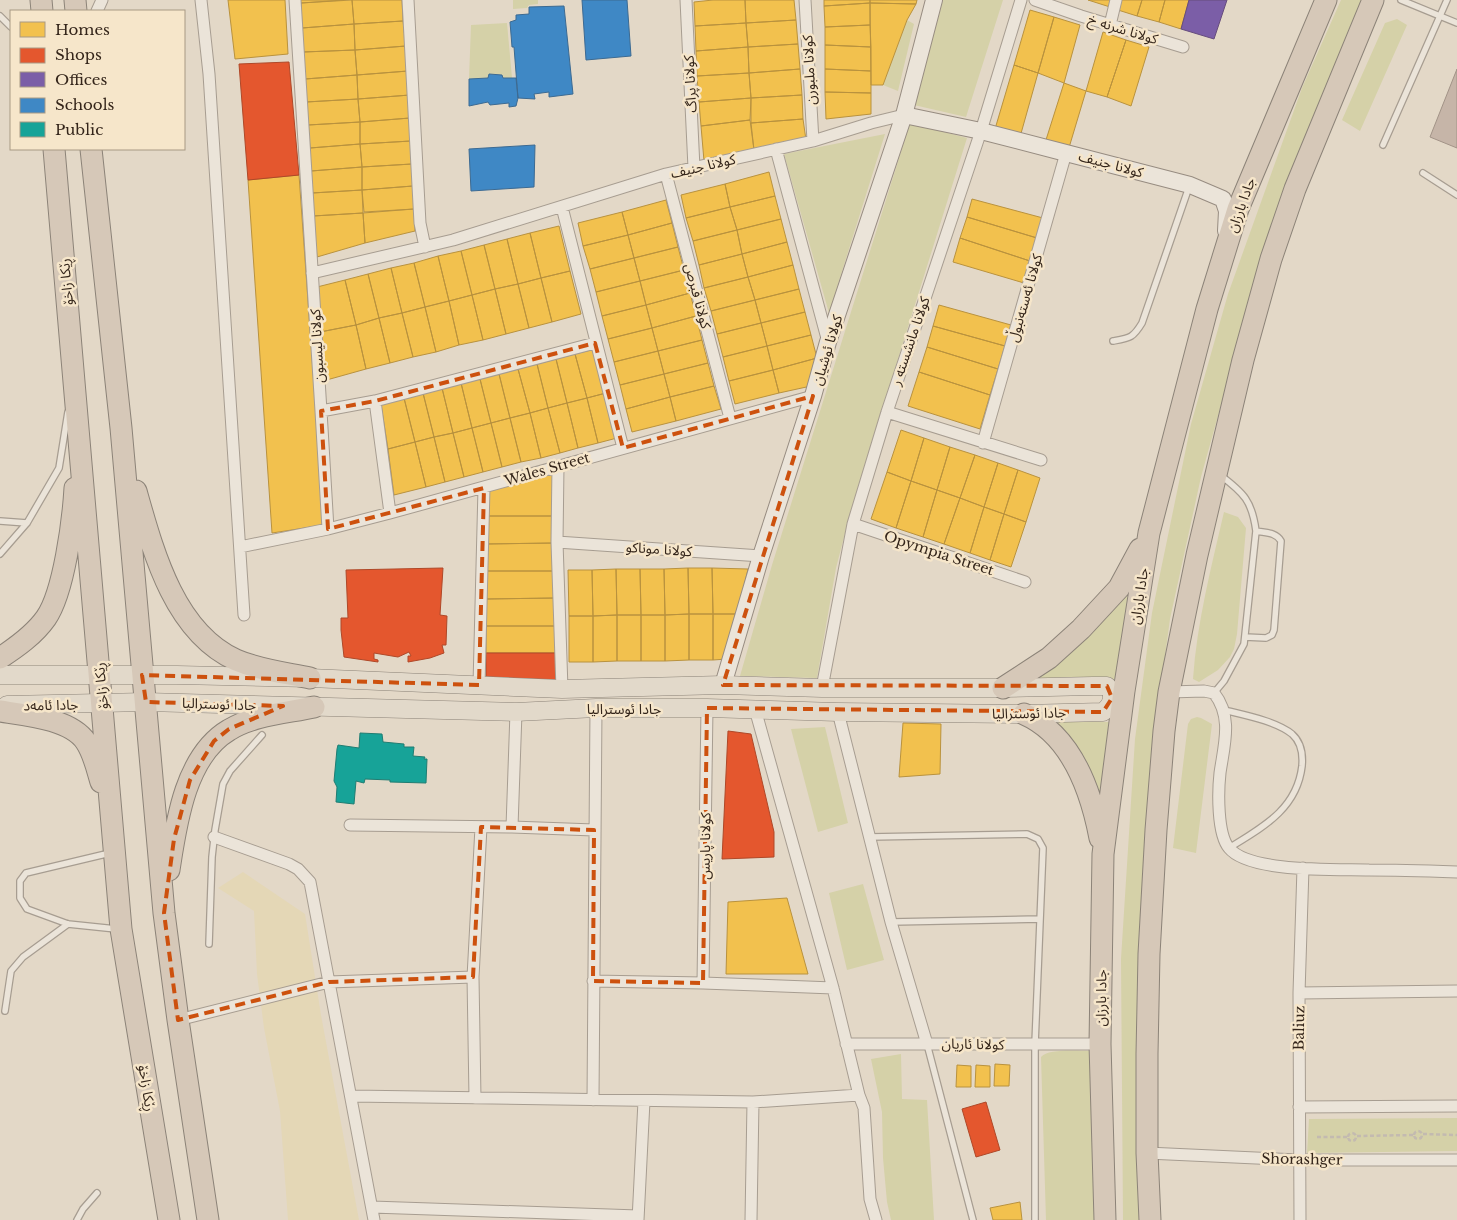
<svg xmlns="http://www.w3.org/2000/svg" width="1457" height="1220" font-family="'Libre Baskerville','Noto Sans Arabic',serif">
<rect width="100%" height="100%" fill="#e3d8c7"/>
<path fill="#e4d7b6" d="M243,872l62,42 16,101 38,205h-71l-8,-109 -16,-83 -7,-54 -3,-63 -36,-23z"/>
<path fill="#d5d1a8" d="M513,0h25v4l-9,1 -2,3 -14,1z
M943,0h60l-37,117 -52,-12z
M1341,0h22l-14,29 -80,203 -68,245 -31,142 -15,111 -12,490h-20l-2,-261 14,-220 17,-126 39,-189 37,-130 74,-206z
M1397,19l10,6 -47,106 -18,-11 43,-97z
M907,20l7,4 -16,67 -15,-6z
M507,23l5,55h-9l-1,-3 -13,-1 -1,4 -19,1 2,-54z
M910,123l57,15 -116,372 -15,58 -19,110 -77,-2 32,-111z
M885,134l-56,179 -45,-159z
M1224,512l14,5 8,11 -9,106 -3,15 -4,8 -12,13 -19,12 -6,-3c4,-57 18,-111 31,-167z
M1131,572l-15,107 -93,2z
M1197,717l4,1 11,6 -16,129 -23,-5 15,-124 3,-5z
M1043,720l66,2 -11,89z
M825,727l23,96 -30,9 -27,-103z
M863,884l21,76 -37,10 -18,-77z
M1094,1051l6,169h-54l-5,-163c7,-9 40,-6 53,-6z
M901,1054l1,45 25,1 7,120h-43l-4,-18 -4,-44 -1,-46 -11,-53z
M1457,1118v33l-150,2 2,-34z"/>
<path fill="#f2c14e" stroke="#b9923e" d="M228,0h57l3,54 -53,5z
M300,0h44l-43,3z
M352,0l2,24 -52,4 -1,-25z
M352,0h50l1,21 -49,3z
M713,0h32l1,23 -51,3 -1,-24z
M745,0h49l2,20 -50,3z
M824,0h46v3l-46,3z
M870,0h47l-1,4 -46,-1z
M1088,0h24l-2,7z
M1121,0h21l-5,16 -19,-6z
M1142,0h23l-6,22 -22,-6z
M1165,0h24l-8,29 -22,-7z
M870,3v22l-45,2 -1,-21z
M870,3l46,1 -9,16 -24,65h-12z
M1030,10l24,7 -16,56 -24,-8z
M1054,17l26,8 -16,58 -26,-10z
M796,20l2,24 -50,3 -2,-24z
M403,21l3,25 -51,4 -1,-26z
M746,23l2,24 -52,4 -1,-25z
M354,24l1,26 -52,2 -1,-24z
M870,25l1,22 -46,-2v-18z
M1103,32l23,8 -19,57 -21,-6z
M1126,40l23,7 -18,59 -24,-9z
M798,44l2,25 -51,4 -1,-26z
M825,45l46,2v24l-46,-2z
M406,46l2,25 -51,4 -2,-25z
M748,47l1,26 -52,3 -1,-25z
M355,50l2,25 -52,4 -2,-27z
M1014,65l24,8 -18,64 -25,-8z
M800,69l2,26 -51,3 -2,-25z
M825,69l46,2v22l-46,-1z
M408,71l2,24 -52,4 -1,-24z
M749,73l2,25 -52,4 -2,-26z
M357,75l1,24 -52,3 -1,-23z
M1064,83l22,8 -18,60 -23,-8z
M825,92l46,1v21l-45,5z
M410,95v23l-50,4 -2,-23z
M802,95l1,24 -52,4v-25z
M751,98l-1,22 -49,6 -2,-24z
M358,99l2,23 -52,3 -2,-23z
M410,118l1,23 -51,3v-22z
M803,119l3,21 -52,10 -3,-27z
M750,120l4,30 -50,11 -3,-35z
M360,122v22l-50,4 -2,-23z
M411,141l1,23 -50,3 -2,-23z
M360,144l2,23 -51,4 -1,-23z
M412,164l1,22 -51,4v-23z
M362,167v23l-50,3 -1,-22z
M769,172l6,24 -45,11 -5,-23z
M299,175l25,350 -52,8 -24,-353z
M725,184l5,23 -44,11 -5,-23z
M413,186l1,23 -50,3 -2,-22z
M362,190l1,23 -50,3 -1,-23z
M775,196l6,23 -44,11 -7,-23z
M972,199l71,19 -6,20 -70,-21z
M666,200l6,23 -44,12 -6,-23z
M730,207l7,23 -44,11 -7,-23z
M414,209l1,22 -50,12 -2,-30z
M622,212l6,23 -45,11 -5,-23z
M363,213l2,30 -48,14 -4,-41z
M967,217l70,21 -7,23 -70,-23z
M781,219l6,23 -45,12 -5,-24z
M672,223l6,24 -44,11 -6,-23z
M559,226l11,45 -29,7 -11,-45z
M737,230l5,24 -43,11 -6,-24z
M530,233l11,45 -23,6 -11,-45z
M628,235l6,23 -44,11 -7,-23z
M960,238l70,23 -6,22 -71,-21z
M507,239l11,45 -23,5 -11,-44z
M787,242l6,23 -45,12 -6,-23z
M484,245l11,44 -23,6 -11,-44z
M678,247l6,23 -44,11 -6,-23z
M461,251l11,44 -23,6 -11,-45z
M742,254l6,23 -44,11 -5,-23z
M438,256l11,45 -24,6 -11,-44z
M634,258l6,23 -44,11 -6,-23z
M414,263l11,44 -23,6 -11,-45z
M793,265l6,24 -44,11 -7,-23z
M391,268l11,45 -23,5 -11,-44z
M684,270l6,23 -44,12 -6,-24z
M570,271l11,43 -29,8 -11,-44z
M368,274l11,44 -23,7 -11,-45z
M748,277l7,23 -44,11 -7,-23z
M541,278l11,44 -23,6 -11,-44z
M345,280l11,45 -36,7 -3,-45z
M640,281l6,24 -44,11 -6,-24z
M518,284l11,44 -23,6 -11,-45z
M495,289l11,45 -23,6 -11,-45z
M799,289l6,23 -44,11 -6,-23z
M690,293l6,23 -44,12 -6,-23z
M472,295l11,45 -24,5 -10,-44z
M755,300l6,23 -44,11 -6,-23z
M449,301l10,44 -23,7 -11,-45z
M646,305l6,23 -44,11 -6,-23z
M939,305l72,20 -6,21 -72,-20z
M425,307l11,45 -23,5 -11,-44z
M805,312l6,23 -44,11 -6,-23z
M402,313l11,44 -23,6 -11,-45z
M696,316l6,24 -44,11 -6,-23z
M379,318l11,45 -24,6 -10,-44z
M761,323l6,23 -44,11 -6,-23z
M356,325l10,44 -43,12 -3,-49z
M933,326l72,20 -7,23 -71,-22z
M652,328l6,23 -44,11 -6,-23z
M811,335l6,23 -44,12 -6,-24z
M702,340l6,23 -44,11 -6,-23z
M767,346l6,24 -44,11 -6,-24z
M927,347l71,22 -8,26 -71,-23z
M595,349l11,44 -19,5 -12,-44z
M658,351l6,23 -44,11 -6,-23z
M575,354l12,44 -20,5 -11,-44z
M817,358l-6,28 -32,7 -6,-23z
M556,359l11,44 -19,5 -11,-44z
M708,363l6,23 -44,11 -6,-23z
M537,364l11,44 -18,5 -12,-44z
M518,369l12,44 -20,5 -11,-44z
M773,370l6,23 -44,11 -6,-23z
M919,372l71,23 -10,34 -72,-23z
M499,374l11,44 -19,5 -11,-44z
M664,374l6,23 -44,12 -6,-24z
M480,379l11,44 -19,5 -11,-45z
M461,383l11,45 -19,5 -11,-45z
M714,386l7,23 -45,12 -6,-24z
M442,388l11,45 -19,4 -11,-44z
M423,393l11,44 -19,5 -11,-44z
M606,393l11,45 -19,5 -11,-45z
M670,397l6,24 -44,11 -6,-23z
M404,398l11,44 -27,7 -7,-44z
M587,398l11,45 -20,5 -11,-45z
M567,403l11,45 -18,5 -12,-45z
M548,408l12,45 -19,5 -11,-45z
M530,413l11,45 -20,4 -11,-44z
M510,418l11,44 -19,5 -11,-44z
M491,423l11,44 -19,5 -11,-44z
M472,428l11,44 -19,5 -11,-44z
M901,430l23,8 -13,43 -24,-9z
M453,433l11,44 -19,5 -11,-45z
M434,437l11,45 -19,5 -11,-45z
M924,438l26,9 -13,43 -26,-9z
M415,442l11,45 -32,8 -6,-46z
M950,447l25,8 -15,43 -23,-8z
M975,455l23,8 -14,44 -24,-9z
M998,463l20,7 -14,44 -20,-7z
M1018,470l22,8 -14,44 -22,-8z
M887,472l24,9 -15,47 -25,-9z
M555,473v43h-70v-27z
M911,481l26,9 -14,47 -27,-9z
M937,490l23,8 -16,46 -21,-7z
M960,498l24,9 -14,46 -26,-9z
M984,507l20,7 -14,46 -20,-7z
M1004,514l22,8 -15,45 -21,-7z
M485,516h70v27l-70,1z
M555,543v28h-70v-27z
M688,568h24l1,46h-24z
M688,568l1,46 -24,1 -1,-46z
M712,568l36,1 -10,45h-25z
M616,569l1,46 -24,1 -1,-46z
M616,569h24l1,46h-24z
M640,569h24l1,46h-24z
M568,570h24l1,46h-24z
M485,571h70l1,27 -70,1z
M556,598v28h-70v-27z
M689,614h24v46h-24z
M689,614v46l-24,1v-46z
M713,614h25l-11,45 -14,1z
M617,615h24v46h-24z
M617,615v46l-24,1v-46z
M641,615h24v46h-24z
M569,616h24v46h-24z
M486,626h70v27h-70z
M903,723l38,1 -1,50 -41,3z
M787,898l21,76h-82l2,-72z
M995,1064l15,1 -1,21h-15z
M957,1065l14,1v21h-15z
M976,1065l14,1v21h-15z
M1020,1202l2,18h-29l-3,-12z"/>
<path fill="#e4572e" stroke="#af4828" d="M289,62l10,113 -51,5 -9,-116z
M443,568l-3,47 7,1 -1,29h-4l2,8 -14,5 -22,4v-6h3l-2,-4 -11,5 -24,-4v6l4,1v2l-34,-5 -3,-27v-12h7l-2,-48z
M486,653h70v27h-70z
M728,731l23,3 23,98v25l-52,2z
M986,1102l14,48 -24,7 -14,-48z"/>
<path fill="#7b5ea7" stroke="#664d7d" d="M1189,0h38l-13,39 -33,-10z"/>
<path fill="#3f88c5" stroke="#3c6a92" d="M582,0h45l4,56 -45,4z
M564,6l9,88 -24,3v-5l-15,2 1,5 -17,-1 -4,-51h-2l-2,-25 6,-2v-5l13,-1v-7z
M489,74l13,1 1,3h13l2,20 -2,8 -7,1v-4l-19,2 -2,-3 -19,4v-27l19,-1z
M535,145l-1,42 -63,4 -2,-42z"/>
<path fill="#17a398" stroke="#207d72" d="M360,733l22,1 1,8 21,2v3h10l-1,9 12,1 -1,2h3l-1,24 -36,-1v-2l-25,-1 -1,4 -8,-2 -2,23 -18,-2 1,-15 -3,-6 3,-32 1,-4 21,3z"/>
<path fill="#c6b5a8" stroke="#a29387" d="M1457,69v79l-27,-11z"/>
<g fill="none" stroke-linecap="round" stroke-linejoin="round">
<g stroke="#a79d91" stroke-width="8">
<path id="lane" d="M1401,0l56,23
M0,16l11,11
M1383,145l64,-145
M1423,173l34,22
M1113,341c17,-3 20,-3 29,-18l47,-136
M0,521l27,2
M0,554l27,-31 32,-55 9,-56
M1245,637l21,1 6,-3 2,-5 7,-89c-5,-9 -16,-8 -25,-10
M1214,693l10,-12 20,-37 12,-113c-4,-30 -12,-38 -36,-56
M1224,710c20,5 52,11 68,24 9,8 11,21 10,32 -5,43 -39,61 -73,82
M869,837l158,-3 11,5 5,9 -8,196v176
M110,853l-84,20 -6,8v17l7,11 41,15 48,5
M891,922l149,-3
M209,944l3,-87 3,-27 8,-46 7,-13 32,-36
M5,1011l6,-40 12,-14 45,-33
M927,1044l46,176
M77,1220l6,-11 14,-16"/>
</g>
<g stroke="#a79d91" stroke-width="13">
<path id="street" d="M201,0l8,74 35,541
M295,0l26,411 54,-10 220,-58
M408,0l12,223 5,24
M686,0l8,168
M805,0l8,141
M1035,0l46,16 102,31
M97,11l5,-11
M1110,25l6,-25
M776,149l52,193
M666,174l64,244
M562,207l61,241
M312,273l141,-33 213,-66 147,-33 58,-18 33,-8
M375,401l15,112
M321,411l7,118
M887,412l154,48
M983,443l83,-290
M558,466l-1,76 5,147
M853,524l172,58
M557,542l204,14
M240,547l88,-18 62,-16 423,-117
M479,685l5,-197
M822,688l31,-164 34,-112 94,-281 40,-131
M1169,692l35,-1 10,2c19,24 10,52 6,80 -2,18 -3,61 9,75 20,25 109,21 140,22 30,0 59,1 88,2
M755,709l78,279 26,107 5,13 6,91 6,21
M516,712l-4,115 82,3
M838,712l53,210 36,122
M350,825l162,2
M214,837l75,27 9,5 12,13 64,338
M593,981l110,2 130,5
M703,983l4,-275
M1299,993l4,-125
M178,1020l151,-38 144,-5
M846,1044h254
M351,1096l402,6 106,-7
M475,1098l-2,-121 8,-150
M593,1100l3,-392
M1299,1107l158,-1
M1147,1153l152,7h158
M372,1207l266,9
M638,1220l6,-119
M751,1220l2,-118
M1300,1220l-1,-227 158,-2"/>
</g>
<g stroke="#978c81" stroke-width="18">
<path id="secondary" d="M904,115l77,16 85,22 124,32 33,14 4,12 -1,20
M723,685l38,-129 52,-160 15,-54 76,-227 30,-115"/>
</g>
<g stroke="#8c8378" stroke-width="19">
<path id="primary" d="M0,675h177l133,3 252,11 161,-4 99,3h181l90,-2h14c9,9 5,19 -4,26l-79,2 -186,-2 -131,-4h-111l-80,4 -370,-10 -139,3"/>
</g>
<g stroke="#8c8378" stroke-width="23">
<path id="highway" d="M41,0l1,11
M75,0l1,11
M54,149l67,780 48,291
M91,149l30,279 43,485 14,107 30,200
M136,491c17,60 38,141 100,169 23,10 50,13 74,18
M0,658c17,-11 34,-23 46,-40 18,-26 27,-97 29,-130
M1003,688l46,-30 32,-29 38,-41 21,-39
M0,711c26,4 71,8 86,31 8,12 11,27 15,40
M1024,714c48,21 67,77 76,124
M169,870c7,-46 16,-114 60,-140 24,-15 57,-17 85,-23
M1105,1220l-5,-176 3,-190 21,-163 25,-158 58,-224 31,-100 88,-209
M1150,1220l-3,-67v-99l2,-100 7,-124 8,-99 5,-39 28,-137 46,-195 28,-101 24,-70 78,-189"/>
</g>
<path stroke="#c3bab0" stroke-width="2.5" stroke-dasharray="4 2.5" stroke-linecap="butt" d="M1414 1135a4 4 0 1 1 8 0a4 4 0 1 1-8 0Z
M1348 1137a4 4 0 1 1 8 0a4 4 0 1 1-8 0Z
M1423,1134l34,1
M1357,1136l57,-1
M1317,1137h31"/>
<use href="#lane" stroke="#ebe4d9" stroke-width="5.5"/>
<use href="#street" stroke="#ebe4d9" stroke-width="11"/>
<use href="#secondary" stroke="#ebe4d9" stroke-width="16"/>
<use href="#primary" stroke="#e2d9ca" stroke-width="18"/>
<use href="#highway" stroke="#d6c8b8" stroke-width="21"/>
</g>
<path fill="none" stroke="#cd510e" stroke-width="4" stroke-dasharray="10 6" stroke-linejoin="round" d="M595,343l28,105 190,-52 -90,289 370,1h14l5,12 -9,14 -396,-4 -4,275 -110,-2 1,-151 -113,-3 -8,150 -144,5 -151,38 -14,-107 10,-74 16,-59 24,-39 15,-12 54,-23 -137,-4 -4,-27 337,10 5,-197 -156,41 -7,-118 54,-10z"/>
<g text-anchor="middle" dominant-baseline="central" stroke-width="5" stroke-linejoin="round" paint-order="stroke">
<g font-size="14" fill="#34251a" stroke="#f6e6ca">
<text transform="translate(1123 29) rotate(17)">كولانا شرنه خ</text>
<text transform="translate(809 70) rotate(-93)">كولانا ملبورن</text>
<text transform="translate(690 84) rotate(-93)">كولانا پراگ</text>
<text transform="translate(1111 164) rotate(15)">كولانا جنيف</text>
<text transform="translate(703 166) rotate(-13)">كولانا جنيف</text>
<text transform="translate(1241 205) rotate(-70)">جادا بارزان</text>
<text transform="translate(66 282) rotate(-95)">ڕێکا زاخۆ</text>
<text transform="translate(698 296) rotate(75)">كولانا قبرص</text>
<text transform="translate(1025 298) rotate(-74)">كولانا ئەستەنبوڵ</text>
<text transform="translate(910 341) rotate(-71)">كولانا مانشسته ر</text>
<text transform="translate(317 346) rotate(-93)">كولانا ليسبون</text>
<text transform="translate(827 350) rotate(-73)">كولانا ئوشيان</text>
<text transform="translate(547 469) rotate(-16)">Wales Street</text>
<text transform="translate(659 549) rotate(4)">كولانا موناكو</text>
<text transform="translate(939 553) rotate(18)">Opympia Street</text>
<text transform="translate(1139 596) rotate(-81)">جادا بارزان</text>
<text transform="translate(101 686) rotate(-95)">ڕێکا زاخۆ</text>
<text transform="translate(219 704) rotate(2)">جادا ئوسترالیا</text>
<text transform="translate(51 705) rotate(-1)">جادا ئامەد</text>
<text x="624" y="709">جادا ئوسترالیا</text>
<text transform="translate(1029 713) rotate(-1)">جادا ئوسترالیا</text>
<text transform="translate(705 846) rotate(-89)">كولانا پاریس</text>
<text transform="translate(1101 998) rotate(-89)">جادا بارزان</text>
<text transform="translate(1299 1028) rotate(-89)">Baliuz</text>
<text transform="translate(973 1044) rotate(1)">كولانا ئاريان</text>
<text transform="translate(147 1088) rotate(81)">ڕێکا زاخۆ</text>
<text transform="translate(1302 1159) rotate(1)">Shorashger</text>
</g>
</g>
<rect x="10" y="10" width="175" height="140" fill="#f6e6ca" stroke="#a89984"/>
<rect x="20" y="22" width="25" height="15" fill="#f2c14e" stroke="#a89984"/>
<text x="55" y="35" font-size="15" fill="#34251a">Homes</text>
<rect x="20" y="48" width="25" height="15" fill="#e4572e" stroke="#a89984"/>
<text x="55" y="60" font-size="15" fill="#34251a">Shops</text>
<rect x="20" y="72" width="25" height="15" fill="#7b5ea7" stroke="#a89984"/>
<text x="55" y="85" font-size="15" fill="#34251a">Offices</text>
<rect x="20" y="98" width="25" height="15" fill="#3f88c5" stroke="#a89984"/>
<text x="55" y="110" font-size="15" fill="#34251a">Schools</text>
<rect x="20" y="122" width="25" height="15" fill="#17a398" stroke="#a89984"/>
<text x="55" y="135" font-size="15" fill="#34251a">Public</text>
</svg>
